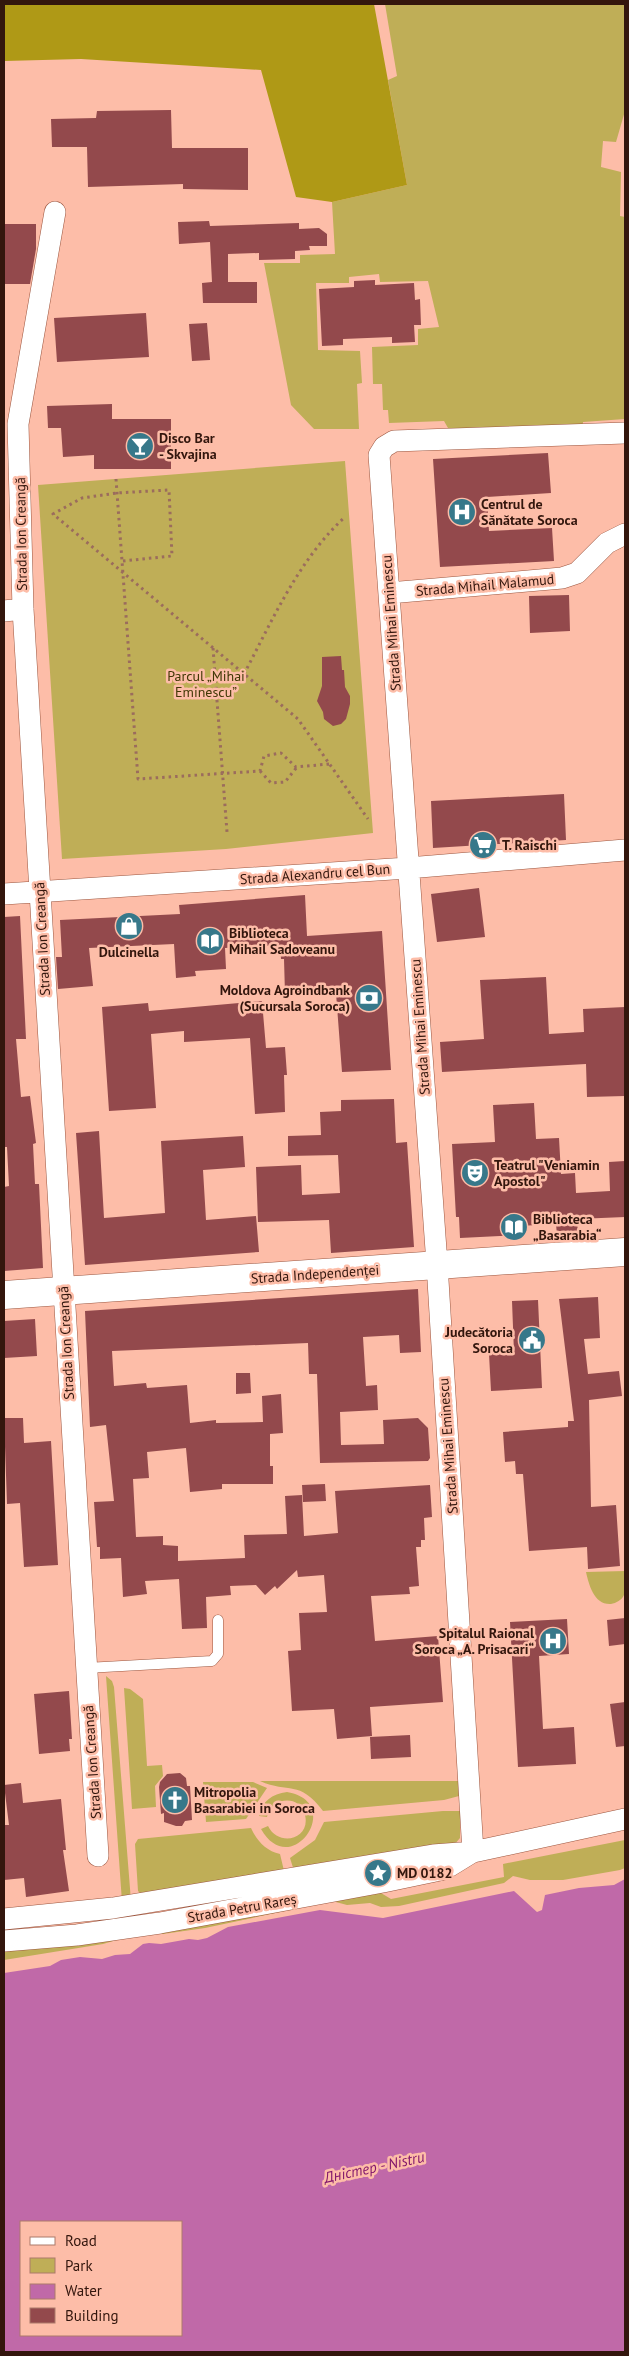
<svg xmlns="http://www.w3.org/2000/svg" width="629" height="2356" font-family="'PT Sans',sans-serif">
<rect width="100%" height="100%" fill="#fdbda8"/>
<path fill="#bfae57" d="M385,4h240v107l-9,31 -13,-1 -2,26 20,5 -1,44 5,1v202l-42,3v6h-135l-4,-7 -55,2 -1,-13h-5l-1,-26h-9l-1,-37 46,-2v-16l21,-2 -11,-46 -48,1 -1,-8 -30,3v6h-33l2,67 42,1 2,32 -5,1 2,45h-45l-23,-24 -27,-142h36v-8l35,-1 -3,-52 75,-17 -19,-105 9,-4z
M345,461l28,372 -147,16 -164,10 -24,-374z
M625,1571c0,7 2,18 -1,24 -2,5 -8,8 -13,9 -17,1 -22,-19 -25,-32z
M106,1676l6,5 2,6 17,214 -9,1z
M124,1688l6,1 13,10 4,67 15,-1 1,11 -8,10 1,21 -24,2z
M260,1781h198l1,15 -15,4 -121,11c-24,-32 -34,-17 -63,-30z
M203,1782h50l14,6 -21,31 -40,3z
M287,1792c59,10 4,90 -26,37l7,-3c11,22 43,13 37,-11 -5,-21 -34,-18 -38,2l-8,-1c3,-15 13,-22 28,-24z
M443,1811h17v27l-6,7 -159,29 -5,-16 25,-18 9,-18z
M251,1828c6,13 15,23 29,26l5,21 -140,23 -7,-7 -3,-47 3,-5z
M625,1840v28l-5,2 -57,10h-33l-17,-4 -9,7 -105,23 -18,1 -11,-4 -23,2 -15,-4 -127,27 -42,6 -13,-2 -13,2 -34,10 -99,16v-14l372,-56 15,9 113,-22 -1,-13z"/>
<path fill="#af9916" d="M4,4h370l33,181 -75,17 -36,-5 -35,-127 -180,-11 -77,2z"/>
<path fill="#c069a8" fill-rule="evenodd" d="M625,1879v473h-621v-379l46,-7 11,-6 19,-3 22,2 13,-4 15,-1 13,-10 6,-1 12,1 28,-5 9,1 9,-2 21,-11 92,-17 63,8 131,-27 23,21 5,-2 3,-15 34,-7 35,-3zM21,2222h160v113h-160z"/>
<path fill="#93494c" d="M171,110l1,38h76v42l-65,-1v-5l-95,3 -1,-40h-35l-1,-28 45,-1 1,-7z
M209,221l1,5 89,-3v6l20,-1 8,6v12h-18l1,4 -15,1v8l-36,1v-7l-31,1v28h29v21h-54l-1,-20 10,-1 -2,-40 -31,2 -1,-22z
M4,224h32v25l-6,35h-26z
M375,280v5l39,-2 1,17 5,-1 1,26h-7l1,17 -23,1v-6l-49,2v6l-21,1 -3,-57 35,-2v-6z
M146,313l3,44 -92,5 -3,-44z
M207,323l3,37 -18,1 -3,-37z
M112,404v15h59v50h-77v-14l-31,2 -2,-29h-13l-1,-22z
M548,453l3,40 -64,4 2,34 63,-3 2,33 -114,6 -7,-108z
M569,595l1,36 -40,2 -1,-37z
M341,656l1,14h2l1,17 5,9v8l-4,15 -5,5 -8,2 -9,-7 -1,-7 -6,-11 5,-15v-29z
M564,794l2,46 -133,8 -2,-47z
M479,888l6,49 -48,5 -6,-48z
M305,895l2,41 75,-5 9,139 -49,2 -6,-79 -51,1 -1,-35h-3l-1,-14 -55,3 1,21 -31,2 1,5 -20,2 -2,-34 -85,4 4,38 -35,3 -2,-32h6l-2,-37 120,-6 -1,-9z
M20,916l6,123h-10l5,58 9,-1 6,47 -3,1 2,40h4l4,84 -39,3v-84l5,-1 -2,-39h-3v-230z
M546,977l3,57 35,-2 -1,-23 42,-2v89l-38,1 -1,-33 -144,8 -2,-30 44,-3 -4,-59z
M262,1001l4,47 19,-1 2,28h-3l1,37 -30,2 -5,-76 -66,4v-11l-33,3 5,74 -47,3 -7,-104 46,-4 1,8z
M394,1099l2,44 11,-1 7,105 -83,6 -2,-33 -71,2 -2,-55 45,-2 1,30 38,-2 -2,-38 -50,1v-20l33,-1 -1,-23 21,-1v-11z
M534,1103l2,36 23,-1 2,36 14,-1 1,20 34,-2 -1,-29 16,-1v56l-48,2 1,16h-21l-1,-11 -37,2v9l-59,3 -1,-21h-3l-4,-73 43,-2 -2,-37z
M99,1131l5,87 61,-5 -4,-72 82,-5 2,31 -42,3 3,50 50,-4 3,36 -174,13 -9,-132z
M418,1289l3,63 -21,1 -1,-18 -36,2 3,49 11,-1 1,25 -38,2 1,33 43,-1 -1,-24 35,-2 10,10 2,30 -2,3 -108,2 -3,-89h-8l-1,-31 -196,8 2,35 32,-3 1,5 40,-3 3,38 26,-3v3l47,-1 -1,-26 19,-2 2,39 -13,1v32h3v18h-51v5l-32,3 -4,-44 -39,4 2,26 -16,1 3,58 27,-1v9l15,1v15l67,-3 -1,-23 43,-1 -2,-38 17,-1 2,41 34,-3 -3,-42 95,-6 2,32 -8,1 1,22h-4v7h-5l3,39 -10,1 1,7 -39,2 4,45 63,-5 5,66 -73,5 2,29 -35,3 -3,-30 -42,2 -4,-60 13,-1 -2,-37 28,-1 -3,-37 -26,2 -1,-7 -20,19 -2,-3 -10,9 -9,-10 -26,1 1,9 -25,2 1,31 -25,1 -3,-50 -34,2 2,13 -24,3 -2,-39 -21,1v-12h-3l-3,-45 20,-1 -8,-76 -16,2 -5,-116z
M598,1297l2,41 -16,1 4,35 31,-3 3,25 -33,4 2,107 25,-2 4,61 -32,3 -1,-22 -58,4 -6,-77h-7l-1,-13 -10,1 -2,-30 65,-5v-6h6l-15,-122z
M538,1300l4,88 -51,3 -2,-37 25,-1 -2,-52z
M35,1319l2,37 -33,2v-37z
M236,1373h14l1,20 -15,1z
M4,1418h19l1,25 27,-2 7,124 -34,2 -4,-64 -13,1z
M325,1484l1,17 -23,1 -1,-17z
M625,1618v26l-16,2 -2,-26z
M567,1619l2,35 -30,2 4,73 31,-2 2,37 -58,3 -8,-145z
M69,1691l3,48h-3l1,12 -31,3 -5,-60z
M625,1702v44l-9,1 -6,-43z
M410,1735l1,22 -40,2 -1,-22z
M180,1773l6,5 1,8h3l2,34 -7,1 -3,5h-6l-12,-4v-9l-3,1 -2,-27 1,-5 7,-8z
M21,1783l2,20 38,-4 5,51h-3l6,41 -43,6 -2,-19 -20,2v-55h5l-5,-40z"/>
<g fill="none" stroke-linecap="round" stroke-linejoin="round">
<g stroke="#9c563f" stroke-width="11">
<path id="service" d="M86,1668l126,-7 6,-7v-34"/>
</g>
<g stroke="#9c563f" stroke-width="22">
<path id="minor" d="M55,212l-37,212 5,185 75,1247
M389,593l173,-15 15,-5 30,-30 18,-9
M4,611l19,-2
M4,894l404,-26 217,-18
M473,1852l-36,-588 -58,-809 5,-8 10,-6 231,-8
M4,1919l109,-11 320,-53 40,-3 152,-33
M4,1941l73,-6 83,-12 223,-41 62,-13 26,-16"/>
</g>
<g stroke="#9c563f" stroke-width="29">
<path id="secondary" d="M4,1295l621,-43"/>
</g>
<path stroke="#9b6c5d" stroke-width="3" stroke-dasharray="2.5 4" stroke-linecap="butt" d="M116,479l22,300 122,-8 4,-15 17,-3 15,14 33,-3
M123,561l49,-5 -3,-66 -52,3 -35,5 -29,16 245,205 70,100
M213,648l14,184
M244,674c29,-55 55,-115 101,-157
M260,771l11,12 14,-1 12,-15"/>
<use href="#service" stroke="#fff" stroke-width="10"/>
<use href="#minor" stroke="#fff" stroke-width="21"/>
<use href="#secondary" stroke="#fff" stroke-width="28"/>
</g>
<defs>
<g id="bar-disc" transform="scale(1.4375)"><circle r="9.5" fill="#37788a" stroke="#fdbda8"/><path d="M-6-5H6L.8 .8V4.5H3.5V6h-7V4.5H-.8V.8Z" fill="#fff"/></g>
<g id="hospital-disc" transform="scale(1.4375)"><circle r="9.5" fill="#37788a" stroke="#fdbda8"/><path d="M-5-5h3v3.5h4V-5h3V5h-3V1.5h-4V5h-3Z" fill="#fff"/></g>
<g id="supermarket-disc" transform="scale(1.4375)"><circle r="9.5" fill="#37788a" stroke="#fdbda8"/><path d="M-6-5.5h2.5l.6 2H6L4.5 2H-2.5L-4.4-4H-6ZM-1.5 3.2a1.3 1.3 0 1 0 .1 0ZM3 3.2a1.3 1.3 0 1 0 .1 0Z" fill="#fff"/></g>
<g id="shop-disc" transform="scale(1.4375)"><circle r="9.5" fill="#37788a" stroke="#fdbda8"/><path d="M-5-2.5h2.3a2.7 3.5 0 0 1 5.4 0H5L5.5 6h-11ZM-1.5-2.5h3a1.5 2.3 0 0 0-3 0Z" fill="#fff"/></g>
<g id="library-disc" transform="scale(1.4375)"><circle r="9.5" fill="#37788a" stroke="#fdbda8"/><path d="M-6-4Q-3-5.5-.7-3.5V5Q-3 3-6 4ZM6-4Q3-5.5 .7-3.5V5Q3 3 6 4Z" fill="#fff"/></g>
<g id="bank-disc" transform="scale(1.4375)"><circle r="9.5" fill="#37788a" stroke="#fdbda8"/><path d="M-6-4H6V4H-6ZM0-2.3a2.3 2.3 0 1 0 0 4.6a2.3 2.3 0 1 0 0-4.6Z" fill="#fff"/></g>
<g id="theatre-disc" transform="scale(1.4375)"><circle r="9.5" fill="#37788a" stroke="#fdbda8"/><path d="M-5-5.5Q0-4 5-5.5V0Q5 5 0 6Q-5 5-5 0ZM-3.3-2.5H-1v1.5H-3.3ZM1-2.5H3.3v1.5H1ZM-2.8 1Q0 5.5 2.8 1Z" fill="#fff"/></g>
<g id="civic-disc" transform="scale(1.4375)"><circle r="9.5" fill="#37788a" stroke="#fdbda8"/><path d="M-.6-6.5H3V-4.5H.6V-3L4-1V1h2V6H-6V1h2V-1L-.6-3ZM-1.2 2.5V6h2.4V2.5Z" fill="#fff"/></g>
<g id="church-disc" transform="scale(1.4375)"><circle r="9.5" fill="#37788a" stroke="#fdbda8"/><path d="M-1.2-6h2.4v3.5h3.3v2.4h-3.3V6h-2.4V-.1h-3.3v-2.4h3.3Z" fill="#fff"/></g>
<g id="sight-disc" transform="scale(1.4375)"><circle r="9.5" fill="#37788a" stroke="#fdbda8"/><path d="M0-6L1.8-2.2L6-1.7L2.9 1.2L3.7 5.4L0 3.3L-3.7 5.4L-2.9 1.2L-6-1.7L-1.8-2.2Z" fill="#fff"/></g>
</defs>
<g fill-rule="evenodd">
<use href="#bar-disc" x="140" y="446"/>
<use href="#hospital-disc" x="462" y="512"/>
<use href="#supermarket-disc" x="483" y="845"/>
<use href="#shop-disc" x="129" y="926"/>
<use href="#library-disc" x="210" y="941"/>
<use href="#bank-disc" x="369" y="998"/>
<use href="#theatre-disc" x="475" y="1173"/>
<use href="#library-disc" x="514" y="1227"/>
<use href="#civic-disc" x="532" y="1340"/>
<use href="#hospital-disc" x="553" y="1641"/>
<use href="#church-disc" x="175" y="1800"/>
<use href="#sight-disc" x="378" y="1873"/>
</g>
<g text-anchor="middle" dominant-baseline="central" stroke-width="5" stroke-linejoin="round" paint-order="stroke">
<g font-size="14" font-weight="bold" fill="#33160d" stroke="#fdbda8" text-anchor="start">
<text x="159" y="438">Disco Bar<tspan x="159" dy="16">- Skvajina</tspan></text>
<text x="481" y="504">Centrul de<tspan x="481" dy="16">Sănătate Soroca</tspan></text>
<text x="502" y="845">T. Raischi</text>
<text x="229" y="933">Biblioteca<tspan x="229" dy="16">Mihail Sadoveanu</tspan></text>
<text x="129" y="952" text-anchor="middle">Dulcinella</text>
<text x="350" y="990" text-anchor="end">Moldova Agroindbank<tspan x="350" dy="16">(Sucursala Soroca)</tspan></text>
<text x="494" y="1165">Teatrul "Veniamin<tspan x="494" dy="16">Apostol"</tspan></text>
<text x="533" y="1219">Biblioteca<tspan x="533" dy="16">„Basarabia“</tspan></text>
<text x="513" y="1332" text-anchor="end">Judecătoria<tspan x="513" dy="16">Soroca</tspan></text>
<text x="534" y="1633" text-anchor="end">Spitalul Raional<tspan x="534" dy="16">Soroca „A. Prisacari“</tspan></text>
<text x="194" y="1792">Mitropolia<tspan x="194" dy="16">Basarabiei in Soroca</tspan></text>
<text x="397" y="1873">MD 0182</text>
</g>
<g font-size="14" fill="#33160d" stroke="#fdbda8">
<text transform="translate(21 534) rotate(-91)">Strada Ion Creangă</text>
<text transform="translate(485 585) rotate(-5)">Strada Mihail Malamud</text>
<text transform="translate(391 623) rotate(-94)">Strada Mihai Eminescu</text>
<text transform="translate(315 874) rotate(-4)">Strada Alexandru cel Bun</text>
<text transform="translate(42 939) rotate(-93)">Strada Ion Creangă</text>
<text transform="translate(420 1027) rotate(-94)">Strada Mihai Eminescu</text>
<text transform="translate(315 1274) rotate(-4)">Strada Independenței</text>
<text transform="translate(66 1343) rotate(-93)">Strada Ion Creangă</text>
<text transform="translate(448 1446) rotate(-94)">Strada Mihai Eminescu</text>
<text transform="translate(92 1762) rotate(-94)">Strada Ion Creangă</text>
<text transform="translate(242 1908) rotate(-10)">Strada Petru Rareș</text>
</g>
<g font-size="14" fill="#413805" stroke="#fdbda8">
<text x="206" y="676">Parcul „Mihai<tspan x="206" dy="16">Eminescu”</tspan></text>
</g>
<g font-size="15" font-style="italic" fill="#83176c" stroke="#fdbda8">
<text transform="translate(374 2167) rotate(-12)">Дністер - Nistru</text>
</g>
</g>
<rect width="629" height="2356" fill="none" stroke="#33160d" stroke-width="10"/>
<rect x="20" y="2221" width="162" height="115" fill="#fdbda8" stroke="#ac7a6a"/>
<rect x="30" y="2237" width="25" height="8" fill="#ffffff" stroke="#ac7a6a"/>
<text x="65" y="2246" font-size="15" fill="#33160d">Road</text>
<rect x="30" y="2258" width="25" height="15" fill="#bfae57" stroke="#ac7a6a"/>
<text x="65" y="2271" font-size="15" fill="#33160d">Park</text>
<rect x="30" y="2284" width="25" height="15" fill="#c069a8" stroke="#ac7a6a"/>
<text x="65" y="2296" font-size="15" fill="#33160d">Water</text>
<rect x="30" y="2308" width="25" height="15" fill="#93494c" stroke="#ac7a6a"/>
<text x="65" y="2321" font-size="15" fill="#33160d">Building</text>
</svg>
